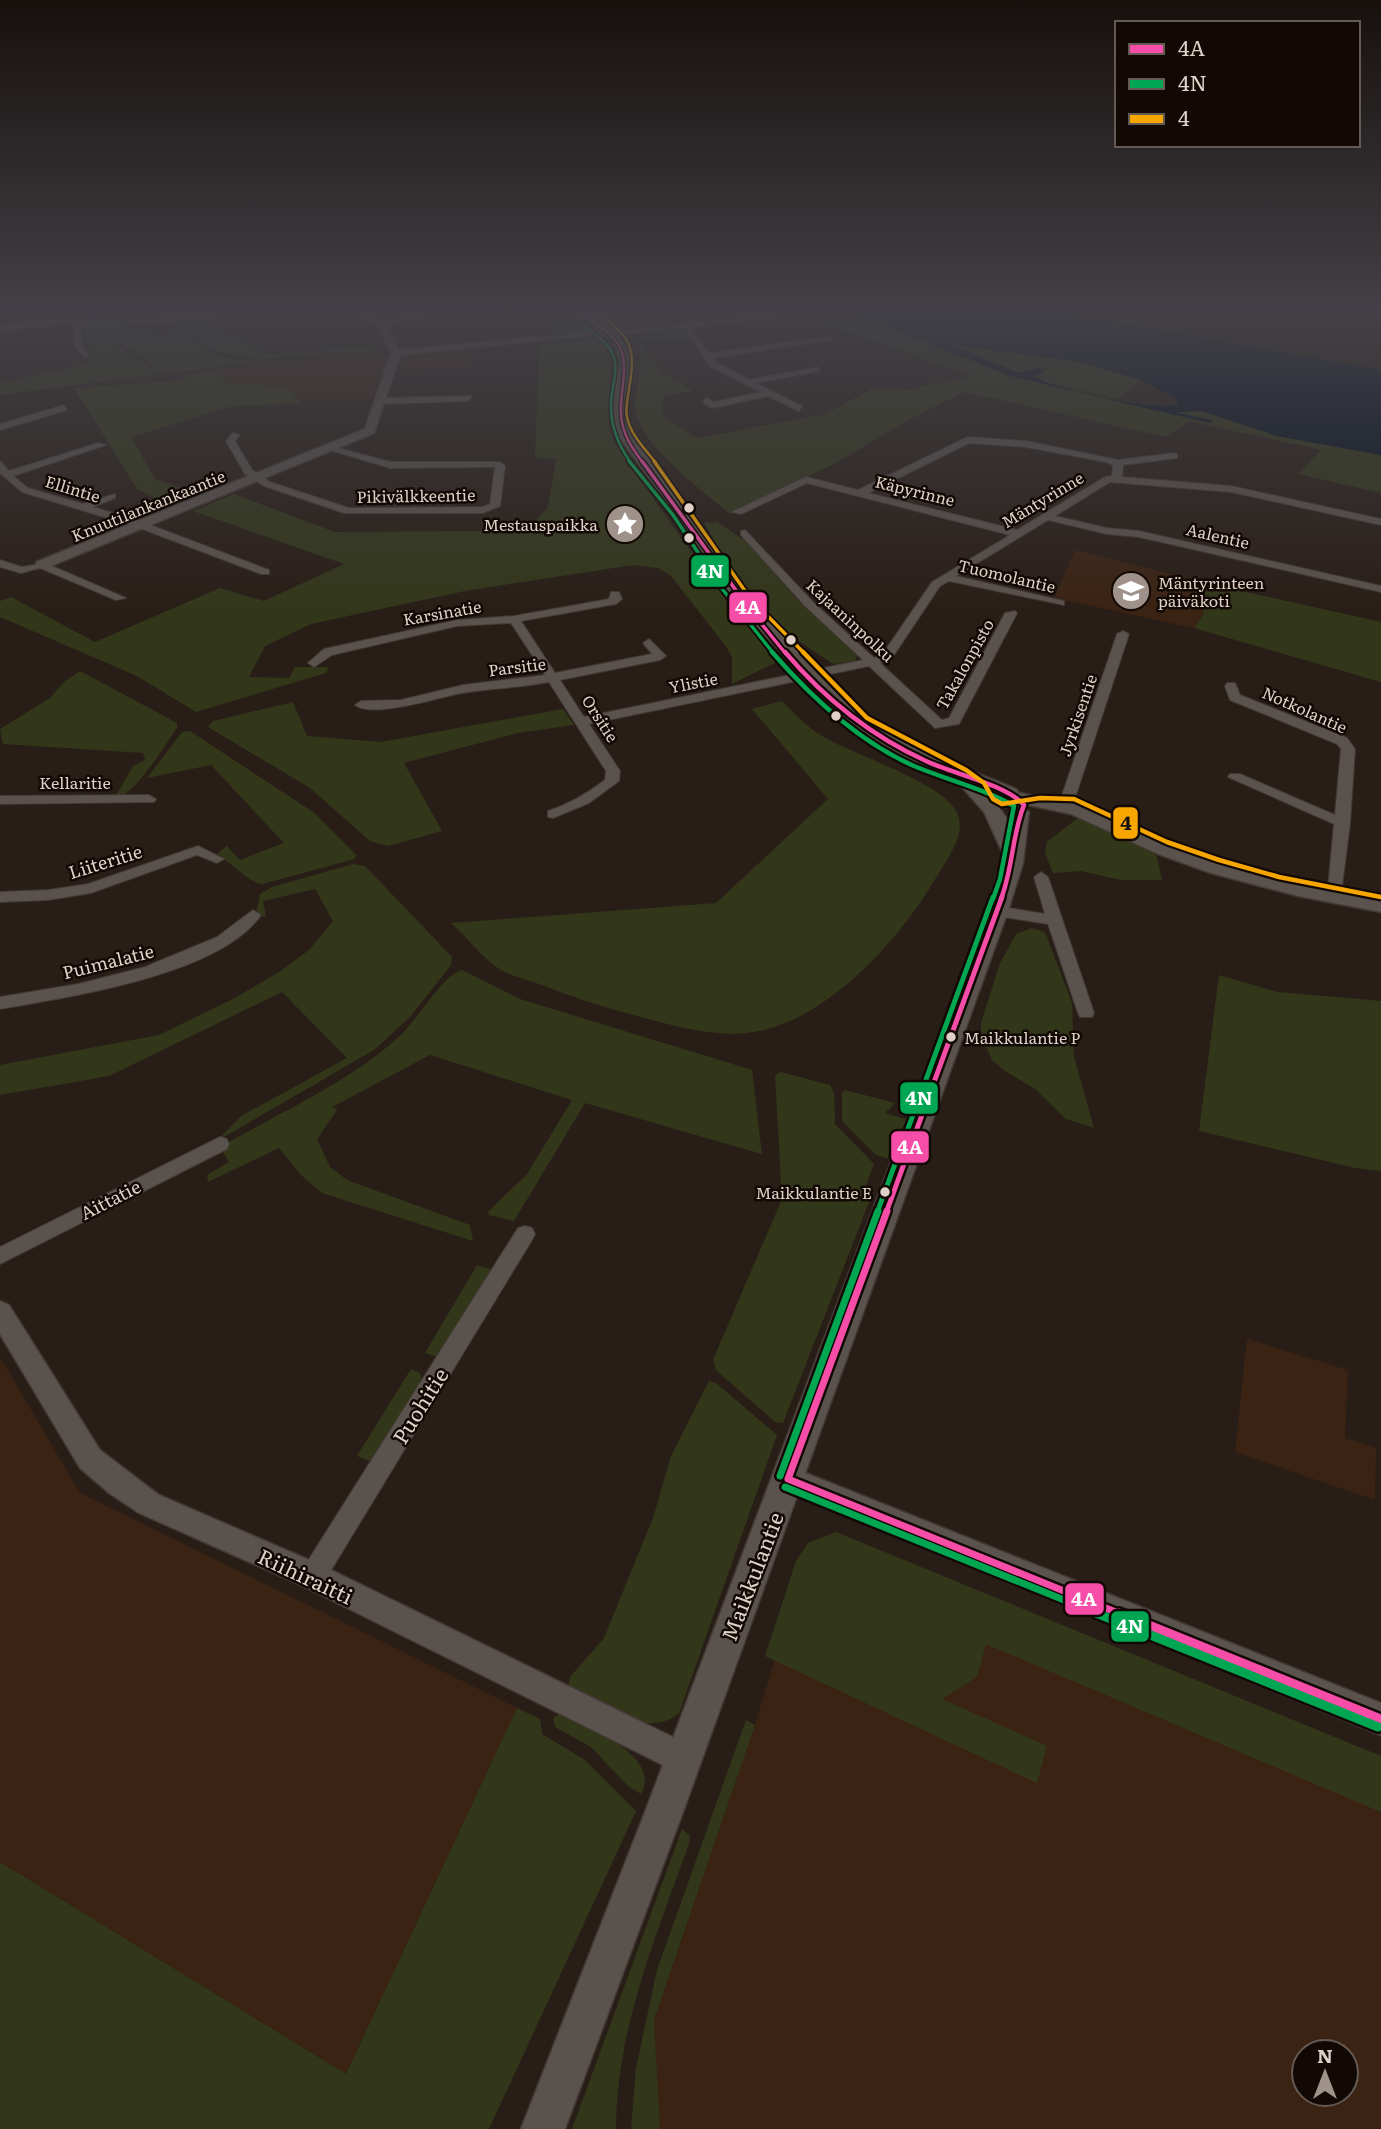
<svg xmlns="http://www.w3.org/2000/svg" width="1381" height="2129" font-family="Literata,serif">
<rect width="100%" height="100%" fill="#291e17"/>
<path fill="#3b2313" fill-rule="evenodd" d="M471,356l-3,12 -68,1 5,-12z
M340,357h48l-17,43 -71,1 -13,-15 -59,-2 -13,-14z
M1075,550l131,33 -3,32 -9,13 -140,-30z
M1247,1339l101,31 -3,68 31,10 -1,52 -140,-48z
M0,1357l80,136 437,215 -171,366 -346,-212z
M802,1571l579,185v373h-721l-6,-109 101,-295zM1304,2052h42v42h-42z"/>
<path fill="#33371a" d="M543,313h28l24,17 -36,5z
M853,313l157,63 200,47 3,-3 -40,-7 29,-2 75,25 104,19v38l-83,-19 23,-24 -132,-29 -23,16 -202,-45 -54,27 -76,45 -104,50c-28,-25 -97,-72 -95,-112 2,-25 12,-39 1,-63l13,-6 34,-4 6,8 -51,5 23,29 32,20 -30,5 -1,19 35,23 129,-24 47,-26 37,1 61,-13 -169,-61z
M117,322l7,2 2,4h27l3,8 -42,9 35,23 64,-12 39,6 -252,33v-12l84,-18 11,-9 -5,-4 -8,-28z
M175,322h29l64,32 107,-8 3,5 -9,3 -38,-1 -71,6 -39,-7 -37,-20 -3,1 36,21 -61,12 -33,-22 46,-9z
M600,339c24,27 -1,65 12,97 6,17 23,35 33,50 41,61 86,118 132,176l-45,22v-27l-7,-12 -54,-69 -13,-8 -25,-3 -168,26 -154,33 -46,22 -16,31 40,1 6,-11h34l-3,6 -130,39 -59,-36 -137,-59v-16l11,-4 84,45 125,-54 44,13 80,-37 -151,-53 41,-17 101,38 152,-1 46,-8 15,-16 8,-48 -21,-1 4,-114z
M948,345l128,16 65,19 -25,19 -71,-17 -10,-6 9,-5 -7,-3 -18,5z
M215,370l13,14 59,2 15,18 -69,2 -102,31 24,42 45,15 -30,12 -33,-17 -63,-101 110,-8 5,-6z
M717,522l34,23 42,50 64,61 -2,5 -22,3 -58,-39 -41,-51 -30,-51z
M1206,583l175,39v60l-187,-54 9,-13z
M80,671l97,52v5c-11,15 -43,70 -62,69l18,-31 12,-6 -2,-7 -140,-9 -3,-15 50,-31 15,-17z
M782,701c12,12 25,26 40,35 30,18 117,46 133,73 14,23 -7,48 -18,67 -37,64 -114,150 -191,157 -40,4 -81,-10 -120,-20 -31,-8 -60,-19 -90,-30 -11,-4 -25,-7 -35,-13 -18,-11 -34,-33 -50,-47l265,-20 112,-104 -76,-90z
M293,702l14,34 74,6 182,-33 11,16 -56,8 -114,30 38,68 -54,15 -18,-5 -60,-53 -102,-61 5,-6z
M190,731l123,81 43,43 -1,4 -93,25c-15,-2 -28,-21 -43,-27l-1,-4 9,-7 13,14 44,-17 -73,-78 -64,13 35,-46z
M1079,817l72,33 6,7 5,23h-41l-40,-9 -28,2 -8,-20 2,-11z
M353,864l12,2 87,91 -1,8 -41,52 -36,33 -157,91 24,-25 106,-58 -65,-66 -173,84 -109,19v-30l159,-30 74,-36 46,-27 30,-22 24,-29 -18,-32 -52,12 3,16 -10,-3 4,-20 12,-7z
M1032,928l13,4 27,71 2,54 20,71 -28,-9 -31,-30 -30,-18 -13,-11 -11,-25v-12l19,-60 16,-29z
M462,970l58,29 232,71 10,84 -177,-51 -71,118 -25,-6 -1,-3 39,-38 45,-74 -142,-45 -98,52 5,3 -20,29 13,28 17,13 123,45 3,16 -151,-48 -20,-17 -23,-28 -71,34 -1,-7 22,-13 -9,-15c58,-33 131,-66 180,-111 17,-16 43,-61 62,-66z
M1219,975l58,17 104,9v170l-26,-3 -156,-37z
M781,1072l49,13 4,8 1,31 39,40 -11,29 8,4 -88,226 -8,-1 -59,-52 -3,-10 69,-161 -7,-124z
M845,1090l50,13 -10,10 24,7 -22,39 -12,-5 -33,-33v-29z
M477,1265l16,5 -52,88 -16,-5z
M411,1369l9,4 3,10 -48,80 -18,-7z
M709,1381l7,2 61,52 -98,278c-32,28 -80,-9 -111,-24l2,-12 34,-39 49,-120 18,-62z
M836,1532l545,224v56l-395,-168 -9,33 -35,22 105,47 -10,37 -272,-127 31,-95 12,-18z
M517,1708l23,11 2,15 43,26 51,51 -147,318h-489v-267l346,212z
M560,1714c25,12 103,41 81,80l-13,-8 -37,-39 -36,-20 -2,-9z
M746,1720l9,5 -101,295 6,109h-29l5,-61 21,-98z
M682,1829l8,7 -1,8c-33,92 -73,186 -73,285h-44z"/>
<path fill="#041123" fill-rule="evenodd" d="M853,313h173l24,5 54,2 277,50v85l-104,-19 -75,-25 -28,1 40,9 -4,2 -200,-47zM951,345l125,16 65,19 34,18 4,7c-27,6 -119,-14 -144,-28l10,-7 -8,-2 -18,5z"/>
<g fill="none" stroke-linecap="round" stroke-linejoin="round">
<g stroke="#423934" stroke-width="2">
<path id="minor" d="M233,313h18l-65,9 -105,1 2,25 6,8 -4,2 -10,-10 -2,-25 -73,7v-4c77,-12 156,-2 233,-13z
M424,313h14l-56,13 -4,-2z
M790,313h25l-125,14 19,26 125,-17 -3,4 -118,18 4,5 32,17 70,-13v4l-63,12 46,23 -3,5 -31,-15 -55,12 -10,-5 3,-5 8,4 47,-10 -50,-25 -28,-39 -72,7 -4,-2z
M472,396l-3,5 -88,3 -4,-3 4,-3z
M64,405l3,5 -67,20v-6z
M233,433l7,2 -5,6 17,29 18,12 79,26 133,-1 8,-3 5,-37 -105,1 -60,-18v-4l61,16h109l5,4 -5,40 -17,7h-139l-80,-27 -19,-12 -19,-33z
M968,437l58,4 92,19 56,-7 3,1v4l-54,7 -1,12 109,9 150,33v6l-150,-33 -121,-10 -55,34 52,12 32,3 242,55v6l-242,-55 -32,-3 -59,-14 -92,56 108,25v4l-115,-24 -9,5 -50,75 -10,2 62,57 7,-2 56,-105 10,-2 2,2 -58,111 -24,4 -66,-62 -280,58 31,47 -1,10 -30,22 -36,15 -5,-1v-6c21,-7 40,-18 57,-31l1,-9 -57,-89c-29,6 -59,6 -87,11 -23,4 -89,26 -107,12l6,-4 40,-1 62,-15 82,-10 -34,-52 -54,3 -125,29 -18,12 -6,-4 16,-14 133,-29 57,-4 95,-17 2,-7h8l3,7 -6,5 -95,17 34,52 97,-19 -9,-11 6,-4 17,17 -6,4 -100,20 24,37 279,-57 -58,-54 -64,-71v-4l4,-1 68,72 61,56 8,-3 50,-73 78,-47 -203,-52 -66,31 -9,-2 74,-35 52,13zM969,443l57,4 80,15 7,3 -1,11 -7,1 -88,53 -149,-37z
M98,443l8,2 -93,31 15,12 55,16 32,-10v4l-22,9 52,16 124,47v4h-8l-124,-47 -115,-35 -22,-19v-12l9,10z
M0,560l22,7 23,-4 81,35 -10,2 -76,-32 -19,5 -21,-6z
M1123,631l6,3 -57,173 -7,4 -5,-1 -2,-3 59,-173z
M1227,683h8l5,12 107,43 8,11 -5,74 -10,79h-10l-3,-3 7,-75 -106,-47 2,-3h10l95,41 6,-66 -4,-5 -107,-44 -5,-14z
M149,795l7,4 -2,3 -154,2v-8z
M198,846l26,13 -7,4 -20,-8 -106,38 -43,7 -48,2v-10l48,-2 40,-6z
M1041,872l7,5 46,136 -2,4h-12l-2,-4 -30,-89 -51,-8 -8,-5 8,-5 48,8 -11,-37z
M253,910l8,5c-41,60 -192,82 -261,94v-12l78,-13 67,-17 72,-30z
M220,1137l7,2 2,5 -2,5 -227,115v-17z
M525,1226l7,2 3,6 -3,6 -210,345 -9,3 -9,-3 -3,-9 3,-9 214,-339z"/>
</g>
<g stroke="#423934" stroke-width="3">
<path id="tertiary" d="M356,313c26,0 33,16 43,37l212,-20 5,3 -216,22 -26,78 -328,135h-10v-6l329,-133 26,-76 -13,-27z
M1020,793l63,13 87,40 53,19 75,20 83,15v12l-83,-16 -87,-23 -53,-19 -87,-40 -57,-12 -2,-4z
M0,1301l9,4 91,145 59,45 164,71 370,181 5,11 -5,11 -11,5 -11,-5 -368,-183 -164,-73 -30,-20 -29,-25 -80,-134z
M788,1466l593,237v32l-603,-247 -4,-9 4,-9z"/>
</g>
<g stroke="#423934" stroke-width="3">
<path id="secondary" d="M575,313h12l28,18 10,13 7,17 -8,40v18l8,18 62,82 55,81 119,121 51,29 97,39 3,4 -10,6 -22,-8 21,29 4,-12 7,-2 10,6 -6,51 -15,48 -325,901 -118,317h-44l124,-317 341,-901 18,-55 -20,-44 -30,-34 -49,-20 -49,-29 -119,-123 -54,-82 -63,-86 -8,-19v-18l8,-40 -5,-16 -8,-10z"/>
</g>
<use href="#minor" fill="#5a524d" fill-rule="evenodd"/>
<use href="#tertiary" fill="#5a524d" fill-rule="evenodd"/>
<use href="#secondary" fill="#5a524d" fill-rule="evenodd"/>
<g stroke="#120905" stroke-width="5">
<path id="bus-1-far5" d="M580,313c13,9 29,18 38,31 13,21 1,47 3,70 1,20 11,34 22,49"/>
</g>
<g stroke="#120905" stroke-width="7">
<path id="bus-1-far4" d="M642,461l109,150 35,43"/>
</g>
<g stroke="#120905" stroke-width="9">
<path id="bus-1-far3" d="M785,652c39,46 86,84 141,109 27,13 79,23 98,44 -12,30 -11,63 -23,94"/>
</g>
<g stroke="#120905" stroke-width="10">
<path id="bus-1-far2" d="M886,1213l116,-316"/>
</g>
<g stroke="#120905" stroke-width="12">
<path id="bus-1-far1" d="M788,1479l99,-268
M788,1479l335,136"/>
</g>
<g stroke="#120905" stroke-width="14">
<path id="bus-1" d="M1119,1613l262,106"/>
</g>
<g stroke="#120905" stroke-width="5">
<path id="bus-2-far5" d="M576,321c12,8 25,15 34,28 11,16 2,35 1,53 -1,22 7,43 20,61"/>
</g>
<g stroke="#120905" stroke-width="7">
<path id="bus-2-far4" d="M629,461l44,54 50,75 51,64"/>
</g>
<g stroke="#120905" stroke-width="9">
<path id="bus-2-far3" d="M772,652c39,45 87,90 142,114 33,14 69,22 100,40l-14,73 -7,20"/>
</g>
<g stroke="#120905" stroke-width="10">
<path id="bus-2-far2" d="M877,1213l116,-316"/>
</g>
<g stroke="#120905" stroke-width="12">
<path id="bus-2-far1" d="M780,1476l98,-265
M785,1487l316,128"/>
</g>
<g stroke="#120905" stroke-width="14">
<path id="bus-2" d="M1096,1613l282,114"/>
</g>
<g stroke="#120905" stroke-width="5">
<path id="bus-3-far2" d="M596,313c36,23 40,35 33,76 -1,9 -4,19 -2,28 3,17 18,32 29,46"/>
</g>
<g stroke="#120905" stroke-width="7">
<path id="bus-3-far1" d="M654,461l96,137 55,56"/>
</g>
<g stroke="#120905" stroke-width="9">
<path id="bus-3" d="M803,652l64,66 99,52 18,13 9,16 9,5 38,-6 34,1 93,43 52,18 60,17 102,20"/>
</g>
<use href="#bus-1-far5" stroke="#f54da8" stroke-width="2.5"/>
<use href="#bus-1-far4" stroke="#f54da8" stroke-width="3.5"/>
<use href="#bus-1-far3" stroke="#f54da8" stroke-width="4.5"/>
<use href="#bus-1-far2" stroke="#f54da8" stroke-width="5"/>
<use href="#bus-1-far1" stroke="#f54da8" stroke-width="7"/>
<use href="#bus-1" stroke="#f54da8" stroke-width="9"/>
<use href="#bus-2-far5" stroke="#00a651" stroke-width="2.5"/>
<use href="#bus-2-far4" stroke="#00a651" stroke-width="3.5"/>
<use href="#bus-2-far3" stroke="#00a651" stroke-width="4.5"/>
<use href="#bus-2-far2" stroke="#00a651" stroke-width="5"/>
<use href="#bus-2-far1" stroke="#00a651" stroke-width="7"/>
<use href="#bus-2" stroke="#00a651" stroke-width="9"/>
<use href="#bus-3-far2" stroke="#f7a600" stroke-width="2.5"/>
<use href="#bus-3-far1" stroke="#f7a600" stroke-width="3.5"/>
<use href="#bus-3" stroke="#f7a600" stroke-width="4.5"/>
</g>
<linearGradient id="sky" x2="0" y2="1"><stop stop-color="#17100d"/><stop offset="0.51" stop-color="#434147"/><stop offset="1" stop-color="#434147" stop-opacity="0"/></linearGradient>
<rect width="1381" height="611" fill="url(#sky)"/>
<defs>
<g id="sight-disc" transform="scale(2.0125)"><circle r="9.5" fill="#9f928b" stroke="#120905"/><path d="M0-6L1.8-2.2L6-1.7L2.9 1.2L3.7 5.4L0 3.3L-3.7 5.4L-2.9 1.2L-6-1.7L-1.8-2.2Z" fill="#fff"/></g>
<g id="school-disc" transform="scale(2.0125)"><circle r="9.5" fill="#9f928b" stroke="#120905"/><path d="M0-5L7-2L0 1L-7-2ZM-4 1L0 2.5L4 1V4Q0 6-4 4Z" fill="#fff"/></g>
</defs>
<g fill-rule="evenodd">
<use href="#sight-disc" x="625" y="524"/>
<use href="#school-disc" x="1131" y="591"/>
</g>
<g fill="#dfd1c9" stroke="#120905" stroke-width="2.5">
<circle cx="689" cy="508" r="6"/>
<circle cx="689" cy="538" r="6"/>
<circle cx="791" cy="640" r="6"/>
<circle cx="836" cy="716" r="6"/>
<circle cx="951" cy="1037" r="6"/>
<circle cx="885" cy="1192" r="6"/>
</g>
<g text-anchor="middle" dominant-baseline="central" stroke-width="5" stroke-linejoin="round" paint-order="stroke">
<g font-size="16" fill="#dfd1c9" stroke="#120905">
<text transform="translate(73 488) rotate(17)">Ellintie</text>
<text transform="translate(915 490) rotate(14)">Käpyrinne</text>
<text transform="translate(416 495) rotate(-1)">Pikivälkkeentie</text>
<text transform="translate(1042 499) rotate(-31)">Mäntyrinne</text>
<text transform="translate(148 505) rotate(-22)">Knuutilankankaantie</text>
<text transform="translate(1218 535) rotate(13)">Aalentie</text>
<text transform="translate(1007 575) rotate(13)">Tuomolantie</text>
<text transform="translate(442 612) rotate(-10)">Karsinatie</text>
<text transform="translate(851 620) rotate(43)">Kajaaninpolku</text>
<text transform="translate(964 664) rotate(-61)">Takalonpisto</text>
<text transform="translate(517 666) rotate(-7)">Parsitie</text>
<text transform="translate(693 682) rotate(-11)">Ylistie</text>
<text transform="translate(1305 709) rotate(24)">Notkolantie</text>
<text transform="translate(1077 715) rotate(-71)">Jyrkisentie</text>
<text transform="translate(601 718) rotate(57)">Orsitie</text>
<text x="75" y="782">Kellaritie</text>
</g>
<g font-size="16" fill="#dfd1c9" stroke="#120905" text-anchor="end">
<text x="598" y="524">Mestauspaikka</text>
<text x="1158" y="582" text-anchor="start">Mäntyrinteen<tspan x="1158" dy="18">päiväkoti</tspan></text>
</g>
<g font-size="16" fill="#dfd1c9" stroke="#120905" text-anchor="start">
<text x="964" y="1037">Maikkulantie P</text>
<text x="872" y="1192" text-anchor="end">Maikkulantie E</text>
</g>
<g font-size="18" fill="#dfd1c9" stroke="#120905">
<text transform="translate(105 861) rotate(-17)">Liiteritie</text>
<text transform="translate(108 961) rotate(-14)">Puimalatie</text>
<text transform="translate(110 1199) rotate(-27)">Aittatie</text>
</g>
<g font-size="21" fill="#dfd1c9" stroke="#120905">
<text transform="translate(419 1405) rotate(-58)">Puohitie</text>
<text transform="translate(306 1575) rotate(25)">Riihiraitti</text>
<text transform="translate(751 1576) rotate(-69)">Maikkulantie</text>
</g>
</g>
<g stroke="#120905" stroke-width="2.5">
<rect x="690" y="554" width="40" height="34" rx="7" fill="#00a651"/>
<rect x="728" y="591" width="40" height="33" rx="7" fill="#f54da8"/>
<rect x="1112" y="806" width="27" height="34" rx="7" fill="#f7a600"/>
<rect x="899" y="1081" width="40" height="34" rx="7" fill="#00a651"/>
<rect x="890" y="1130" width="40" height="34" rx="7" fill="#f54da8"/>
<rect x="1064" y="1582" width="41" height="34" rx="7" fill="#f54da8"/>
<rect x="1110" y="1610" width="40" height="33" rx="7" fill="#00a651"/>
</g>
<g font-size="19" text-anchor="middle" font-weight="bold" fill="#fff">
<text x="710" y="578">4N</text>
<text x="748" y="614">4A</text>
<text x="919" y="1105">4N</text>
<text x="910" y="1154">4A</text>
<text x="1084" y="1606">4A</text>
<text x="1130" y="1633">4N</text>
</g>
<g font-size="19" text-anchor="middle" font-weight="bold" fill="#111">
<text x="1126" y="830">4</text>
</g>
<rect x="1115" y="21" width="245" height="126" fill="#120905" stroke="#645953" stroke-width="2"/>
<rect x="1129" y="44" width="35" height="10" fill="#f54da8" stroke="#645953" stroke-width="2"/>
<text x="1178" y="56" font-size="21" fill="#dfd1c9">4A</text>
<rect x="1129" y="79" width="35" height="10" fill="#00a651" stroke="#645953" stroke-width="2"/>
<text x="1178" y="91" font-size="21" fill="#dfd1c9">4N</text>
<rect x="1129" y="114" width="35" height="10" fill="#f7a600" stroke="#645953" stroke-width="2"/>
<text x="1178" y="126" font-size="21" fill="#dfd1c9">4</text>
<g transform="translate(1325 2073)"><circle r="33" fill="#120905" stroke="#645953" stroke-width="2"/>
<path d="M0-5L12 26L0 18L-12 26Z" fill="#9f928b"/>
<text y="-10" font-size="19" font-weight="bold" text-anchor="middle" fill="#dfd1c9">N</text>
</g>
</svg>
